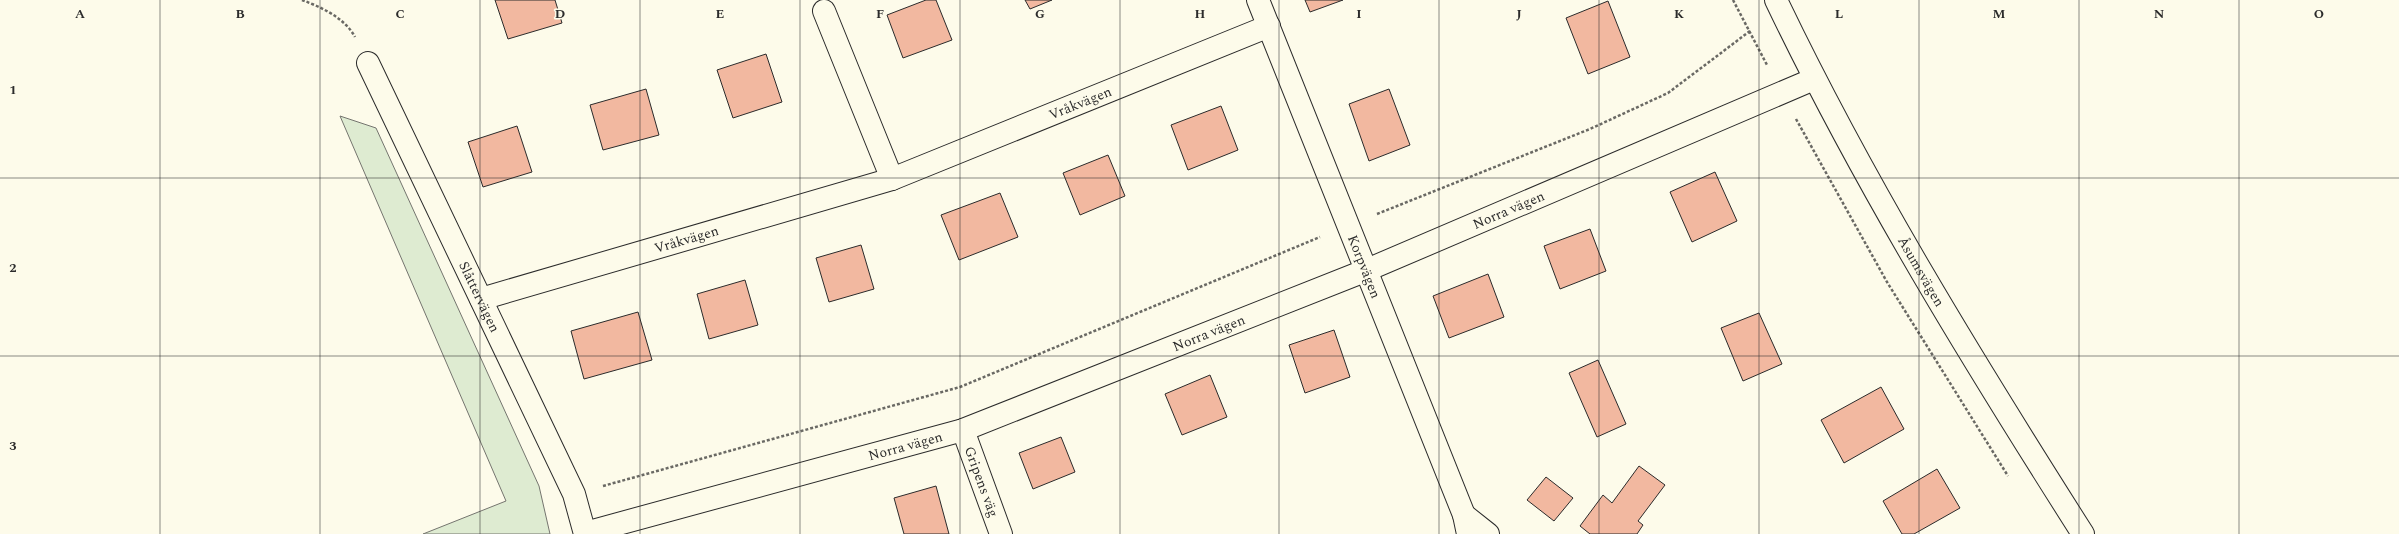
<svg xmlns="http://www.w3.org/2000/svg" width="2399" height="534" font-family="Spectral,serif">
<rect width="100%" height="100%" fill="#fdfbea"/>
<path fill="#deebd1" stroke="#74746e" d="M340,116l36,12 163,358 11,48h-127l83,-33z"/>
<path fill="#f2b8a0" stroke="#2b2b2b" d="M495,0h60l7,23 -54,16z
M926,0h10l16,40 -49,18 -16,-43z
M1025,0h27l-22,9z
M1305,0h38l-33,12z
M1608,1l22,56 -42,17 -22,-56z
M766,54l16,48 -49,16 -16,-48z
M646,89l13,46 -56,15 -13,-45z
M1389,89l21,56 -41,16 -20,-57z
M1221,106l17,44 -50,20 -17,-45z
M517,126l15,46 -49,15 -15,-45z
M1108,155l17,41 -45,19 -17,-42z
M1715,172l22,49 -45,21 -22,-50z
M1000,193l18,44 -59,23 -18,-45z
M1590,229l16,42 -46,18 -16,-43z
M861,245l13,44 -45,13 -13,-44z
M1488,274l16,43 -55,21 -16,-42z
M745,280l13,45 -49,14 -12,-45z
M638,312l14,48 -68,19 -13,-48z
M1759,313l23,51 -39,17 -22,-53z
M1334,330l16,47 -45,16 -16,-48z
M1598,360l28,64 -29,13 -28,-64z
M1210,375l17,42 -45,18 -17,-41z
M1881,387l23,42 -60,34 -23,-43z
M1061,437l14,35 -42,17 -14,-36z
M1639,466l26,19 -27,36 5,4 -6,9h-47l-10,-8 23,-31 9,8z
M1937,469l23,39 -46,26h-12l-19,-33z
M1546,477l27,21 -19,23 -27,-21z
M936,486l13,48h-45l-10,-36z"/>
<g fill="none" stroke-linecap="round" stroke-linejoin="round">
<g stroke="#2b2b2b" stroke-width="24">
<g id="minor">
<path id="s1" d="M1258,0l206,515 4,19"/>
<path d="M824,11l68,168"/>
<path id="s2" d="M368,63l206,431 11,40"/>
<path id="s3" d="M481,299l411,-120 377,-153"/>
<path id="s4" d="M963,430l38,104"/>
<path d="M1464,515l24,19"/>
<path id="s5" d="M585,533l378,-103 404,-160 447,-191"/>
</g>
</g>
<g stroke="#2b2b2b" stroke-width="24">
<g id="tertiary">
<path id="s6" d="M1776,0c89,186 197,361 307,534"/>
</g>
</g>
<path stroke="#6a6964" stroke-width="2.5" stroke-dasharray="3 2" stroke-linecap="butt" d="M302,0c19,7 43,18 53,37
M1733,0l34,65
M1796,119l91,163 121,194
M1377,214l213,-85 78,-36 82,-62
M603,486l357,-99 360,-150"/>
<use href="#minor" stroke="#fdfbea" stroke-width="22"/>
<use href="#tertiary" stroke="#fdfbea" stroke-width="22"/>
</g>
<path fill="none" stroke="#2b2b2b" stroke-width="1" stroke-opacity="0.55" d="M160,0v534M320,0v534M480,0v534M640,0v534M800,0v534M960,0v534M1120,0v534M1279,0v534M1439,0v534M1599,0v534M1759,0v534M1919,0v534M2079,0v534M2239,0v534M0,178h2399M0,356h2399"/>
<g text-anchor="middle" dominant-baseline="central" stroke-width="3" stroke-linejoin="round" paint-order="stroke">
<g font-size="14" fill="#2b2b2b" stroke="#fdfbea">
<text stroke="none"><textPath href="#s3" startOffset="631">Vråkvägen</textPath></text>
<text stroke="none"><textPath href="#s5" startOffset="980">Norra vägen</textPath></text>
<text stroke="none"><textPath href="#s3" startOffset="214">Vråkvägen</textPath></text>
<text stroke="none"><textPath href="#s1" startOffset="287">Korpvägen</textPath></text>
<text stroke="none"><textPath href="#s6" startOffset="308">Åsumsvägen</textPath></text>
<text stroke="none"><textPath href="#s2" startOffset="259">Slåttervägen</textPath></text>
<text stroke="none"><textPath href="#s5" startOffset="656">Norra vägen</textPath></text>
<text stroke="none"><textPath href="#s5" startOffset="332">Norra vägen</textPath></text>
<text stroke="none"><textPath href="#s4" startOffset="55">Gripens väg</textPath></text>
</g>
</g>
<g font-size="13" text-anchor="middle" font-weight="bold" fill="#2b2b2b" stroke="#fdfbea" stroke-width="3" stroke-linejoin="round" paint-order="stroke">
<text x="80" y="18">A</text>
<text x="240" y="18">B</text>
<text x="400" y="18">C</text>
<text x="560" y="18">D</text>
<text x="720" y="18">E</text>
<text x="880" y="18">F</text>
<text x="1040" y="18">G</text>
<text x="1200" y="18">H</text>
<text x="1359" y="18">I</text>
<text x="1519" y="18">J</text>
<text x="1679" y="18">K</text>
<text x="1839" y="18">L</text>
<text x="1999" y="18">M</text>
<text x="2159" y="18">N</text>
<text x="2319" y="18">O</text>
<text x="13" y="94">1</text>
<text x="13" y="272">2</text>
<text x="13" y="450">3</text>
</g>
</svg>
